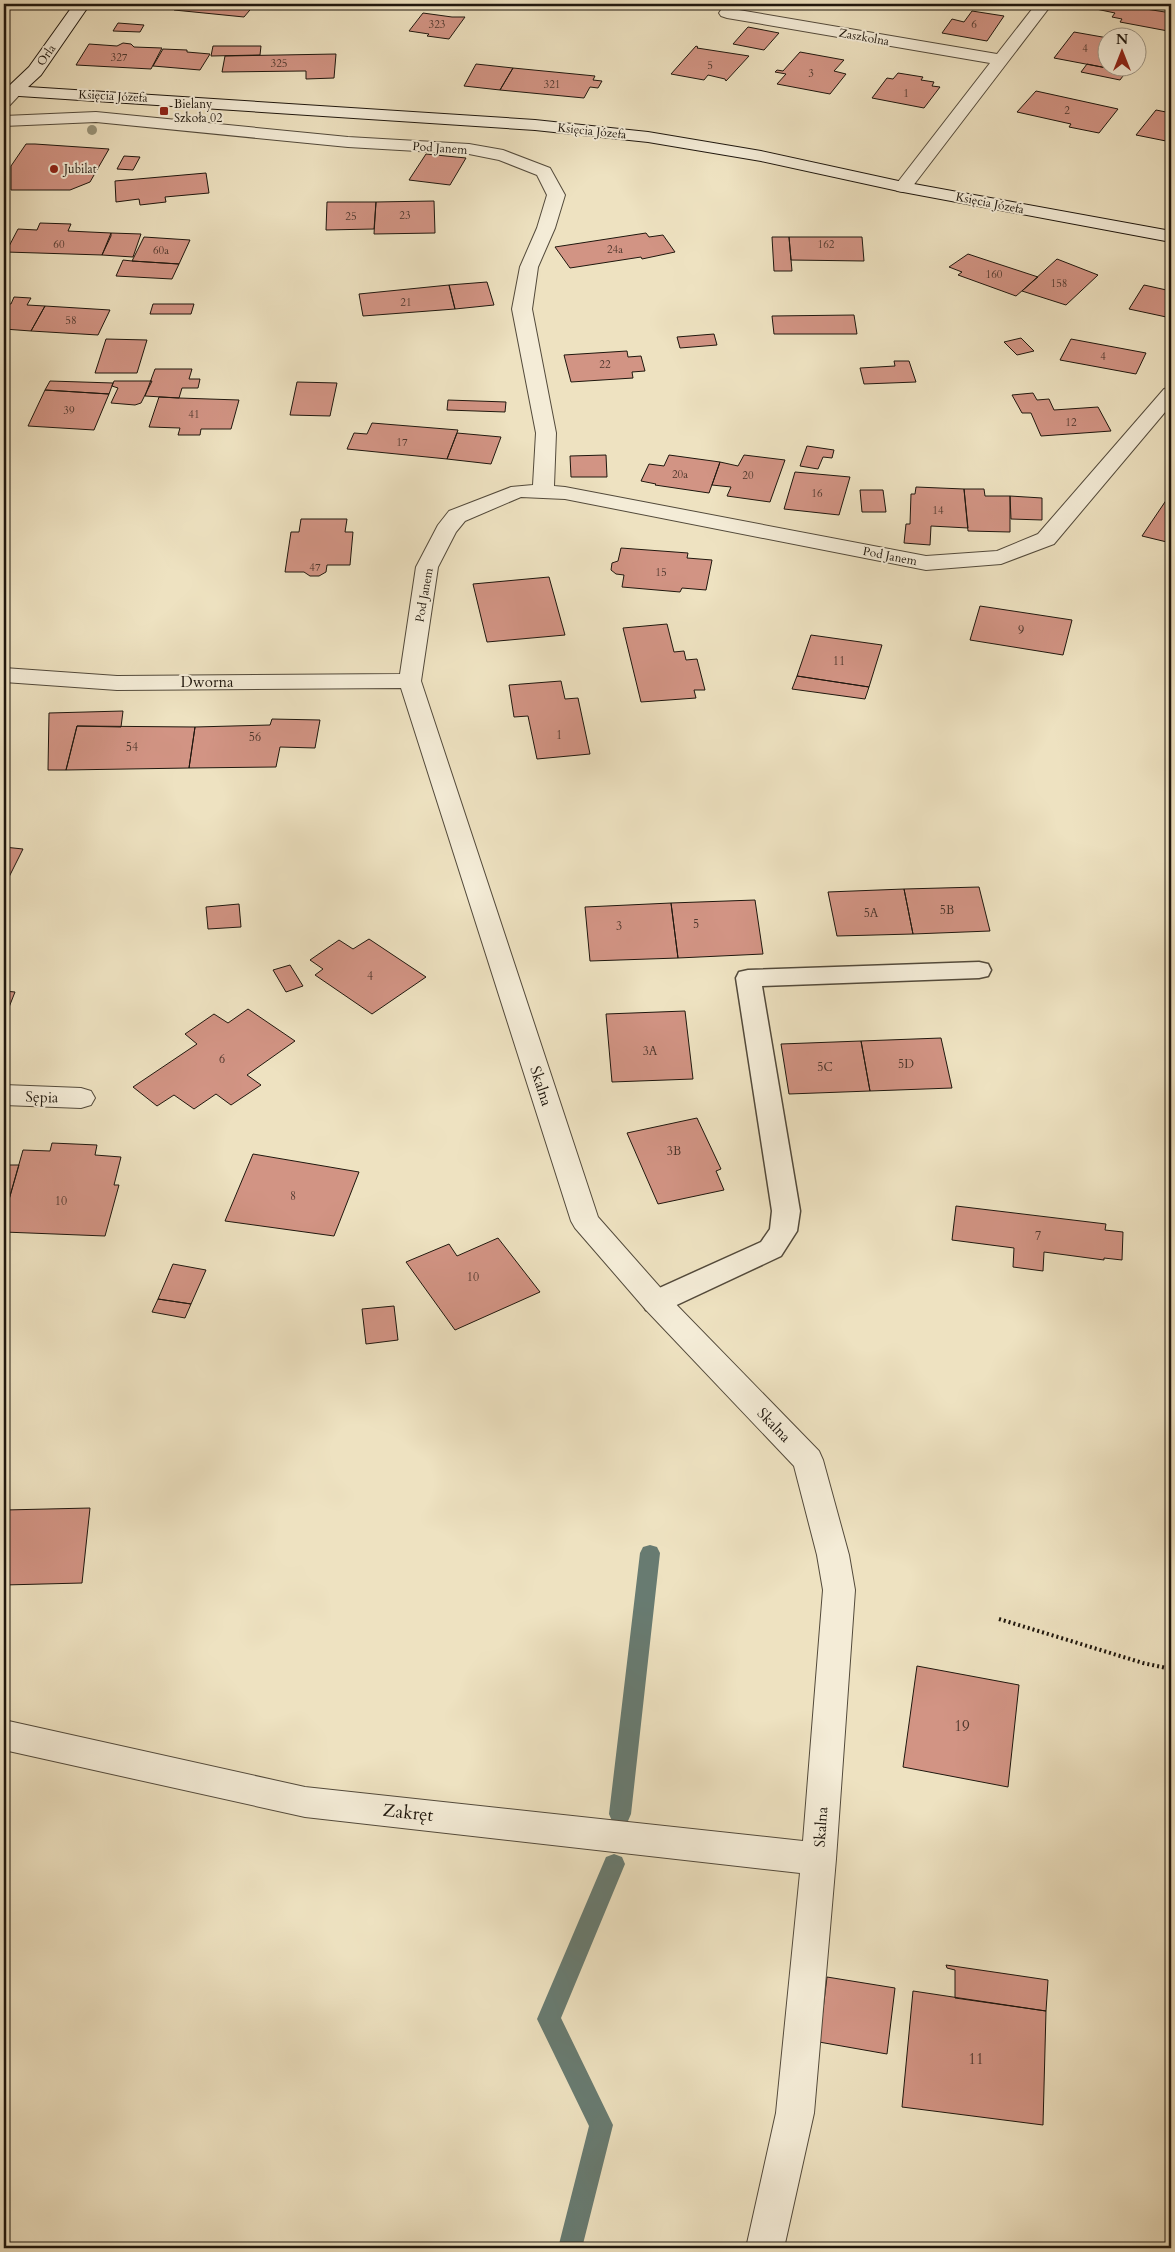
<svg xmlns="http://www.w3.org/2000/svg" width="1175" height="2252" font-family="Cardo,serif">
<rect width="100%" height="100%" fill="#eee2c1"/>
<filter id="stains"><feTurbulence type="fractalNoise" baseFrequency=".004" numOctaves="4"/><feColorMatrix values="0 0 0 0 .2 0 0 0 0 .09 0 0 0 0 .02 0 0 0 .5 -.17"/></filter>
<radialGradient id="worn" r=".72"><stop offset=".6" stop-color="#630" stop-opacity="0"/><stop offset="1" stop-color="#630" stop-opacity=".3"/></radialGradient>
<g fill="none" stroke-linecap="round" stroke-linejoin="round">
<path fill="#687b71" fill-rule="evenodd" d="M650,1545l7,2 3,6 -29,261 -3,7 -8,3 -8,-3 -3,-7 31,-261 3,-6z
M614,1854l8,3 3,7 -64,154 52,107 -31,123h-24l31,-122 -52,-107 69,-162z"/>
</g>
<path fill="#d29484" stroke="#1f170e" d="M180,4h75l-11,13 -70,-7z
M552,4h37l-4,5z
M1100,4h14l51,8 6,2v13l-3,4 -48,-9 2,-3 -10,-2 3,-4 -19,-4z
M972,11l32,5 -17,25 -45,-8 10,-14 12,3z
M423,13l29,4h13l-16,22 -22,-3 2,-2 -20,-3z
M118,23l26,2 -4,7 -27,-1z
M748,27l31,6 -15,17 -31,-6z
M1074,32l34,6v30h5l-1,1 -58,-11z
M123,43l8,1 3,3 28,1 -11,21 -75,-4 13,-21 28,2z
M213,46h48l-1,9 -49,1z
M696,46l2,1 -1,1 52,8 -23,25 -1,-2 -17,-4 -4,5 -33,-6z
M163,49l24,1v2l23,2 -10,16 -47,-4z
M800,52l44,8 -10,11 12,3 -16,20 -53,-10 9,-10 -11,-2 2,-2 6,1z
M336,54l-2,24 -28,1v-8h-2l-82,1 3,-16z
M476,64l37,4 -13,22 -36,-4z
M1087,64l25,5 17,-1 -9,12 -39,-8z
M513,68l82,8 -2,4 9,1 -4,7 -8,-1 -6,11 -84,-8z
M898,73l25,4 -2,3 13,2 -2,4 8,1 -16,21 -52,-10 15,-20 6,1z
M1036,91l82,18 -19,24 -30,-6 2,-3 -54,-12z
M1156,110l15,3v29l-35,-7z
M26,144h9l74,5 -19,33 -20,8h-59v-24z
M426,154l40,4 -16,27 -41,-5z
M124,156l16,1 -7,13 -16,-1z
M206,173l3,20 -44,4 1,5 -26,3 -1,-6 -23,3 -1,-21z
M434,201l1,32 -61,1 2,-32z
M327,202h49l-2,27 -48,1z
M40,223l31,1 -3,7 43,2v3l-9,19 -96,-3 12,-23 19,1z
M111,233l30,1 -8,23 -31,-2z
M646,233l3,4 14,-2 12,17 -33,7 -1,-2 -71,11 -15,-21z
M144,237l46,3 -11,24 -47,-3z
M772,237h17l3,34h-18z
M789,237h73l2,24 -73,-1z
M968,254l12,4 58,19 -22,19 -58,-21 4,-3 -13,-5z
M1057,259l41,16 -32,30 -44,-14z
M123,260l9,1 47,3 -7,15 -56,-3z
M487,282l7,23 -39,4 -6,-24z
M449,285l6,24 -92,7 -4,-22z
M1144,285l27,6v27l-42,-9z
M14,297l17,1 -4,7 18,1 -14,25 -27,-2v-26l7,1z
M153,304h41l-3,10h-41z
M45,306l65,4 -12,25 -67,-4z
M854,315l3,19h-83l-2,-18z
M714,334l3,11 -37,3 -3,-11z
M1021,338l13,13 -17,4 -13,-13z
M106,339l41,1 -10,33h-42z
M1071,339l75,14 -10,21 -76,-14z
M627,351l1,6 13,-1 4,15 -13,1 1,6 -62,4 -7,-27z
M894,361h15l7,21 -52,2 -4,-16 35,-2z
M155,369h37l-3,10h11l-2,9h-16l-3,10 -34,-2z
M50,381l63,2 -4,11 -64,-4z
M114,381h38l-11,22 -6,2 -24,-2 7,-15 -6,-2z
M297,382l40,1 -7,33 -40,-1z
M45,390l64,4 -15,36 -66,-4z
M1033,393l4,7 12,-1 5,11 44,-3 13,24 -70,5 -10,-23h-9l-10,-18z
M159,397l20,1 60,2 -8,29h-30l-1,6h-22l2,-7 -31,-1z
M448,400l58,2 -1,10 -58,-2z
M372,423l86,7 -11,29 -100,-10 7,-16 13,1z
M457,433l44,4 -10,27 -44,-5z
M807,446l27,4 -2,8 -9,-1 -5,12 -18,-3z
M606,455l1,22h-36l-1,-21z
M669,455l51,7 -11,31 -54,-8 1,-1 -15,-3 8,-17 15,2z
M744,455l41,5 -15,42 -43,-6 4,-9 -19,-2 8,-23 18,4z
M795,472l55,5 -11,38 -55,-6z
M916,487l48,2 4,39 -37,-2 -1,19 -26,-2 2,-19h4l1,-30h4z
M964,489h20l1,7h25v36l-42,-1z
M860,490h23l3,22h-24z
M1010,496l32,2v22l-31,-1z
M1169,496h2v47l-29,-7z
M301,519h46l-2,13h8l-3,33h-23l-1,7 -7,4h-9l-6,-4h-19l6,-40h8z
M621,548l67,5 -1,5 25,2 -6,30 -24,-2 -2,4 -58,-5 2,-12 -8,-1 -5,-4 1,-7 6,-2z
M549,577l16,58 -78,7 -14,-58z
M980,606l92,14 -9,35 -93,-15z
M667,624l7,28 10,-1 2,9 11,-1 8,31h-11l2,8 -55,4 -18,-74z
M811,635l71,10 -13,42 -72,-11z
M797,676l72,11 -4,12 -73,-10z
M561,681l4,18 13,-1 12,56 -53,5 -9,-43 -14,1 -5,-32z
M123,711l-2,16 -44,-1 -11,44h-18l1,-57z
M272,719l48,1 -5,28 -35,-1 -4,20 -87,1 6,-41 75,-2z
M77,726l118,1 -6,41 -123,2z
M4,847l19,2 -19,38z
M979,887l11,44 -77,3 -9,-45z
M904,889l9,45 -76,2 -9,-44z
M755,900l8,54 -85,4 -7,-55z
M671,903l7,55 -88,3 -5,-54z
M239,904l2,23 -33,2 -2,-22z
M369,939l57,38 -54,37 -57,-39 8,-6 -13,-9 29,-20 14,9z
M290,965l13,21 -17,6 -13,-22z
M4,991l11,1 -11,28z
M248,1009l47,32 -48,34 14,10 -30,20 -15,-11 -22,15 -20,-14 -17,11 -24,-19 64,-43 -12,-10 29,-20 14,9z
M685,1011l8,68 -81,3 -6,-68z
M941,1038l11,50 -82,3 -9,-50z
M861,1041l9,50 -81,3 -8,-50z
M697,1118l24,51 -5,2 8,19 -66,14 -31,-71z
M52,1143l45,2 -2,10 26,2 -7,28h5l-14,51 -101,-4v-15l19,-67 27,1z
M253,1154l106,18 -25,64 -109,-15z
M4,1165h15l-15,52z
M956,1206l150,18 -1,6 18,2 -1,28 -18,-2v2l-60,-8 -1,19 -30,-4 1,-19 -62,-8z
M498,1238l42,54 -85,38 -49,-68 43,-18 8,12z
M173,1264l33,6 -15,34 -33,-5z
M158,1299l33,5 -6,14 -33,-6z
M394,1306l4,34 -32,4 -4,-35z
M90,1508l-8,75 -78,2 1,-75z
M917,1666l102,19 -11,102 -105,-20z
M946,1965l102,15 -2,31 -91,-13v-28l-8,-2z
M827,1977l68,11 -8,66 -68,-12z
M913,1991l133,20 -3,114 -141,-18z"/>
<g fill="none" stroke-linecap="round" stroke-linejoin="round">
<g stroke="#534a3b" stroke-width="3">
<path id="lane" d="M979,962l9,2 3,6 -3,6 -9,2 -217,8 38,225 -3,20 -16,25 -115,54 -10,3 -10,-3 -4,-8 4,-8 115,-52 9,-13 2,-18 -36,-233 3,-6 9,-2z"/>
</g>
<g stroke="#534a3b" stroke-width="2">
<path id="street" d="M1036,4h16l-143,187 -6,1 -6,-1 -3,-4 96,-124 -263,-45 -6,-2 -2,-3 2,-3 6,-2 270,46z
M15,85l6,1 3,4 -14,15 -6,1v-14l5,-6z
M96,112l252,25 121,7 34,6 47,18 15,27 -10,33 -17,39 -6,42 24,124 -2,53 11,1 361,69 71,-5 41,-17 126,-145 7,-2v18l-117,139 -53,20 -75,6 -361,-71 -44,-2 -56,24 -9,11 -18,35 -17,114 177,536 68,77 153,157 4,9 26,95 6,35 -19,269 -22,254 -30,135h-38l30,-135 24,-240 -495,-56 -301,-67v-30l301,67 498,54 20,-251 -6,-35 -23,-89 -148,-156 -71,-82 -4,-7 -170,-533 -284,2 -113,-8v-14l113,8 283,-2 16,-107 22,-42 11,-14 62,-24 22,-2 3,-52 -24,-124 8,-42 17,-39 10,-33 -10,-20 -38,-15 -30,-6 -121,-7 -252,-25 -92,4v-10z
M4,1085l77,3 10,3 4,7 -4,7 -10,3 -77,-3z"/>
</g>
<g stroke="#1f170e" stroke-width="2">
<path id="secondary" d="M74,4h16l-49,71 -13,12 507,33 113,12 113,19 142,31 268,49v11l-268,-50 -142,-31 -113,-19 -113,-12 -531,-35v-10h6l19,-18z"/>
</g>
<path stroke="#1f170e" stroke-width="4" stroke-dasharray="2 3" stroke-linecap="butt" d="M999,1619l144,44 28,6"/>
<use href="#lane" fill="#f4ecd7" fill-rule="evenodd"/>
<use href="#street" fill="#f4ecd7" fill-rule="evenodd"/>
<use href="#secondary" fill="#f4ecd7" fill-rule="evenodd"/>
</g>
<circle fill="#999479" cx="92" cy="130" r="5"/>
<g fill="#8f2418" stroke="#f4ecd7" stroke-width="2">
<rect x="159" y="106" width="10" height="10" rx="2.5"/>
<circle cx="54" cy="169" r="5"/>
</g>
<g text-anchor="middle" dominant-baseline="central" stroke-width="4" stroke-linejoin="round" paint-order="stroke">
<g font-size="11" fill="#4c362c">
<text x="437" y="24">323</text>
<text x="974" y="24">6</text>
<text x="1085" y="48">4</text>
<text x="119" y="57">327</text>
<text x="279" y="63">325</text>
<text x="710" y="65">5</text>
<text x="811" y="73">3</text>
<text x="552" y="84">321</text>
<text x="906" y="93">1</text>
<text x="1067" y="110">2</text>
<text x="405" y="215">23</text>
<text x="351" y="216">25</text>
<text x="59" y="244">60</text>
<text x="826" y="244">162</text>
<text x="615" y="249">24a</text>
<text x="161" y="250">60a</text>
<text x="994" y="274">160</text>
<text x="1059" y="283">158</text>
<text x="406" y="302">21</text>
<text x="71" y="320">58</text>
<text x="1103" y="356">4</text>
<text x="605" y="364">22</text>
<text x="69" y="410">39</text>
<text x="194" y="414">41</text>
<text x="1071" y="422">12</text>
<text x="402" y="442">17</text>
<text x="680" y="474">20a</text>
<text x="748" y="475">20</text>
<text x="817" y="493">16</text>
<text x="938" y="510">14</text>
<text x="315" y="567">47</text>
<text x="661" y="572">15</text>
</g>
<g font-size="12" fill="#1f170e" stroke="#f4ecd7">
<text transform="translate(864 37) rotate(10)">Zaszkolna</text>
<text transform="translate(46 55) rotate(-55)">Orla</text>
<text transform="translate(113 96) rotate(3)">Księcia Józefa</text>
<text transform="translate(592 131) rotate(6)">Księcia Józefa</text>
<text transform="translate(440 148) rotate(4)">Pod Janem</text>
<text transform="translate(990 203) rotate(11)">Księcia Józefa</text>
<text transform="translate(890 556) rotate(11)">Pod Janem</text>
<text transform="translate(424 595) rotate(-80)">Pod Janem</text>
</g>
<g font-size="12" fill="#1f170e" stroke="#f4ecd7" text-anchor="start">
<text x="174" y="104">Bielany<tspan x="174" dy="14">Szkoła 02</tspan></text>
<text x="64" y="169">Jubilat</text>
</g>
<g font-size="12" fill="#4c362c">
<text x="1021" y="630">9</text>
<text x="839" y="661">11</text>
<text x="559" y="735">1</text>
<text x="255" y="737">56</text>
<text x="132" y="747">54</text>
<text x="947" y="910">5B</text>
<text x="871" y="913">5A</text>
<text x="696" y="924">5</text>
<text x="619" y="926">3</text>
<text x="370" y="976">4</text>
<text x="650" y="1051">3A</text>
<text x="222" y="1059">6</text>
<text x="906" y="1064">5D</text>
<text x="825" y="1067">5C</text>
<text x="674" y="1151">3B</text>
<text x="293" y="1196">8</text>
<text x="61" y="1201">10</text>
<text x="1038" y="1236">7</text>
<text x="473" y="1277">10</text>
</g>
<g font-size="15" fill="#1f170e" stroke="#f4ecd7">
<text x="207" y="682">Dworna</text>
<text transform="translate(541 1086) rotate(72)">Skalna</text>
<text transform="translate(42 1097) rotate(2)">Sępia</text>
<text transform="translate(774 1425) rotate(46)">Skalna</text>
<text transform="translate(821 1827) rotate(-86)">Skalna</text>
</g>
<g font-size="15" fill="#4c362c">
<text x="962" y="1726">19</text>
<text x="976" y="2059">11</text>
</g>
<g font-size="18" fill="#1f170e" stroke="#f4ecd7">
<text transform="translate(408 1813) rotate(6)">Zakręt</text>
</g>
</g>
<rect width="1175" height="2252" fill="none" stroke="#eee2c1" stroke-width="20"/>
<rect x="5" y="5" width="1165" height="2242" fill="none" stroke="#1f170e" stroke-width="2.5"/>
<rect x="10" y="10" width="1155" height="2232" fill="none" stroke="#1f170e"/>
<g transform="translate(1122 52)"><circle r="24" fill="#f4ecd7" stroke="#9f9787"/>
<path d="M0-4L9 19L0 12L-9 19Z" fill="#8f2418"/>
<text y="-8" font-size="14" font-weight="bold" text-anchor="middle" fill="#1f170e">N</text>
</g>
<rect width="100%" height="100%" filter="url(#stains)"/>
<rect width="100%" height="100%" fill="url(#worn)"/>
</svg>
